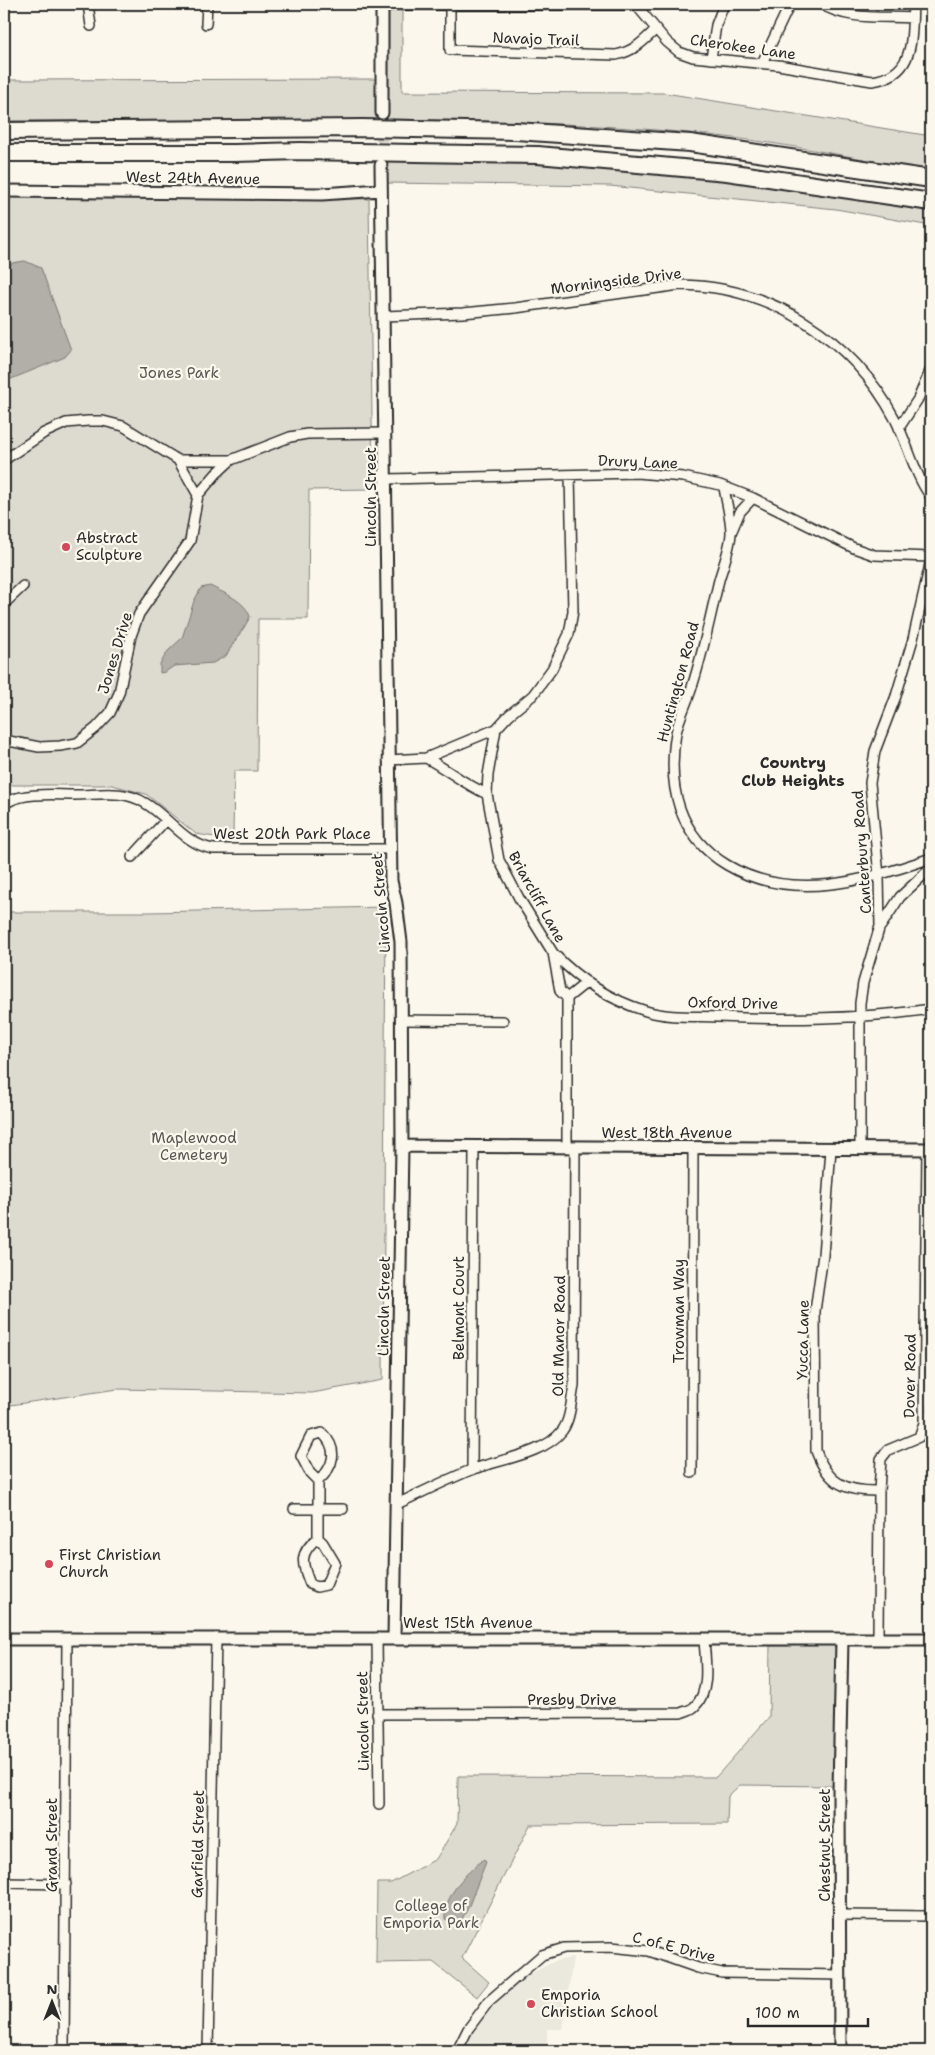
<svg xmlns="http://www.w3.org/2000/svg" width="935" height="2055" font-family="'Shantell Sans',sans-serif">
<rect width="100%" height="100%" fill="#fbf7ec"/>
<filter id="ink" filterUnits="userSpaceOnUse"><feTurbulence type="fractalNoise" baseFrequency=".02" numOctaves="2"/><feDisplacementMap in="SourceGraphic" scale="10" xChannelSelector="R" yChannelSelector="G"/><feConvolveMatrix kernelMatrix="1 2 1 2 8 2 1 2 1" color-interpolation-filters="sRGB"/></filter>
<g filter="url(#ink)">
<path fill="#ebe8de" d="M573,1958l-10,71h-16v22h-84l8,-18 13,-19 20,-20 16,-14 19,-11 16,-8z"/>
<path fill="#dddad0" stroke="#84827e" d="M402,9v83l263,1 266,43v35c-61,-10 -121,-23 -182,-31 -119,-16 -243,-19 -363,-21v-102l3,-5z
M378,79l2,41 -376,1v-41z
M387,161c107,1 213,3 319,15 75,9 151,20 225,35v15l-95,-17 -226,-23 -224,-3z
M4,197l365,2 4,290 -64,1 -1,129h-50l-1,152h-23l-1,69 -37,-6 -50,-40 -34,-9h-108z
M386,907l-3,473 -71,13 -195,-4 -113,17v-494h145z
M832,1645l5,4 -1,137 -96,-1 -12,11 -1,28 -197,1 -68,133 27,24 -12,15 -44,-35 -57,1 1,-80h14l45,-24 21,-35 1,-48 258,1 53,-60 1,-71z"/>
<path fill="#b1afa7" stroke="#7b7a75" d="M25,261l16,7 30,82 -6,7 -61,25 1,-108 7,-11z
M210,586c14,7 36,15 40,31 -7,14 -17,25 -24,39l-13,7 -39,3 -9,6 -5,1v-9l8,-13 14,-13 12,-37 7,-13z
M484,1859l2,3 -18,46 -7,13 -9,2 -7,-4c-2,-22 22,-48 39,-60z"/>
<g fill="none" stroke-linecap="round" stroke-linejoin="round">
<path stroke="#d1cec5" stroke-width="11" stroke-dasharray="11 5.5" stroke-linecap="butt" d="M382,158v-45"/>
<g stroke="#2b2b2b" stroke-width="12">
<path id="minor" d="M88,4l3,22
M821,4c27,17 61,12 91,14
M382,5h254l31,37 12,10 14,5 85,8 94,16c44,-6 39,-42 41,-77
M450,5v45l166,5c18,-4 27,-13 40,-26
M206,24l1,-20
M711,59l5,-34 8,-21
M762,63l28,-59
M384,316l79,-3 52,-5 165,-23c90,1 172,53 215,134 13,25 19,55 36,78
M899,428l19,-29 13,-30
M4,460l40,-27 22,-10 22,-2h15l20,5 55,34h53
M178,460l20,35
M387,479l250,-6 46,4 37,8 33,13 101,50 20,7 57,2
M724,487c2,15 7,31 7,45 0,14 -8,34 -12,48 -9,37 -16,74 -28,110 -5,15 -12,28 -15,43 -9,53 2,103 51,132 64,38 139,16 204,-7
M931,520v26
M731,533l9,-21 13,-14
M4,604l19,-18
M4,740l35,7 21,-1 17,-3 19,-15 14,-15 9,-20 12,-57 8,-22 51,-73 8,-46 18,-21 15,-14 59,-23 17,-3 79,-1
M388,760l38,-2
M487,794c-22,-9 -40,-25 -61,-36l70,-29
M4,804c5,-3 11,-6 17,-7 18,-4 36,-2 54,-2 23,0 49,-6 70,8 24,14 39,41 68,46h177
M132,857l34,-37
M881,926l19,-29 31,-29
M553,953c26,27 57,47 93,58 22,7 49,5 72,6 69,3 144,2 213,-8
M567,998l20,-16
M401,1020l102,1
M567,1147v-149l-7,-7 -7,-38 -34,-55 -20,-38 -12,-66 1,-19 8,-46 13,-14 24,-20 19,-26 17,-35 4,-23 -3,-136
M831,1149l-8,106 -8,56 1,140c12,32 29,41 63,40
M860,1149v-146l3,-20 17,-57 -1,-50 -9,-93 5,-32 21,-55 17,-57 18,-79
M472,1470l2,-323
M692,1473l1,-325
M318,1481l-8,-8 -9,-17 10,-20 11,-3c17,16 12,34 -4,48v28h25
M397,1504c24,-11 49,-24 74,-34 26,-10 74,-16 91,-39 9,-12 9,-31 12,-45l1,-239
M294,1509h24v29l5,5 12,20 -9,22 -9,2 -7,-3c-8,-20 -12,-31 8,-46
M377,1638l2,166
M878,1639l1,-148 2,-32 7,-9 31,-13 5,-14 3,-274
M377,1714l304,-1c4,-2 11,-3 14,-7 16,-15 10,-47 9,-67
M4,1883l62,1
M841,1915l90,1
M64,2051l3,-412
M208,2051l8,-413
M457,2051l11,-22 21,-28 53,-46 22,-7 47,-1 38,4 49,17 24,5 118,2"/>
</g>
<g stroke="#2b2b2b" stroke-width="15">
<path id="tertiary" d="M382,4v109
M381,165l10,716 5,22 5,39 1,204 -8,492
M4,191l318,3 59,-4
M402,1146l529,3
M4,1639h927
M840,2051l-1,-259 3,-153"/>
</g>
<g stroke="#2b2b2b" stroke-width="20">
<path id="motorway" d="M4,131l358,-3 154,3 174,12 241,36
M4,153h231l65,-2 238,4 189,17 204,30"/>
</g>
<use href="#minor" stroke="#fbf7ec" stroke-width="9"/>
<use href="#tertiary" stroke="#fbf7ec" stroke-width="11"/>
<use href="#motorway" stroke="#fbf7ec" stroke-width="16"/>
</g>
</g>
<g fill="#d1495b" stroke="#fbf7ec" stroke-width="2">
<circle cx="66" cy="547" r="5"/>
<circle cx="49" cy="1564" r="5"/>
<circle cx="531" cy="2004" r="5"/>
</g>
<g text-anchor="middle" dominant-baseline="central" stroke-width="4.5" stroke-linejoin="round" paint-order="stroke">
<g font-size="15" fill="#2b2b2b" stroke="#fbf7ec">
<text transform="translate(536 39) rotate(2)">Navajo Trail</text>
<text transform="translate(743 47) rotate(8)">Cherokee Lane</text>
<text transform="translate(193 178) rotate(1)">West 24th Avenue</text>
<text transform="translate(616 281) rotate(-7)">Morningside Drive</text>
<text transform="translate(638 462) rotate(2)">Drury Lane</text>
<text transform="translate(371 497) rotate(-90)">Lincoln Street</text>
<text transform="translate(115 653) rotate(-73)">Jones Drive</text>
<text transform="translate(678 682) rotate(-75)">Huntington Road</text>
<text x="292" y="834">West 20th Park Place</text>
<text transform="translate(862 852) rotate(-94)">Canterbury Road</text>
<text transform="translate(537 897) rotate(61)">Briarcliff Lane</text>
<text transform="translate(381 903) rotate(-95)">Lincoln Street</text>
<text transform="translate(733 1003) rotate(1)">Oxford Drive</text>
<text x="667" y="1133">West 18th Avenue</text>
<text transform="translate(384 1306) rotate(-89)">Lincoln Street</text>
<text transform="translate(459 1308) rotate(-90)">Belmont Court</text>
<text transform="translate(679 1311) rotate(-90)">Trowman Way</text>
<text transform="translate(559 1336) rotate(-89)">Old Manor Road</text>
<text transform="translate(803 1340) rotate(-89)">Yucca Lane</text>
<text transform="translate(910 1376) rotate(-89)">Dover Road</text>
<text x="468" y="1623">West 15th Avenue</text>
<text x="572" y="1700">Presby Drive</text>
<text transform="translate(363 1721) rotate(-91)">Lincoln Street</text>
<text transform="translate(198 1844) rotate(-89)">Garfield Street</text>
<text transform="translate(52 1845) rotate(-90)">Grand Street</text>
<text transform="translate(825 1845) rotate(-90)">Chestnut Street</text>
<text transform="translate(674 1947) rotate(14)">C of E Drive</text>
</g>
<g font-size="15" fill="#585754" stroke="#fbf7ec">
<text x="179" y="373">Jones Park</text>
<text x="194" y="1138">Maplewood<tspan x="194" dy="17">Cemetery</tspan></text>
<text x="431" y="1906">College of<tspan x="431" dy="17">Emporia Park</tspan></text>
</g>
<g font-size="15" fill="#2b2b2b" stroke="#fbf7ec" text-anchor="start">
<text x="76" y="538">Abstract<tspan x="76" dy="17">Sculpture</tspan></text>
<text x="59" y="1555">First Christian<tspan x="59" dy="17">Church</tspan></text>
<text x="541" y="1995">Emporia<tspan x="541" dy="17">Christian School</tspan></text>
</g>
<g font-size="16" font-weight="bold" fill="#2b2b2b" stroke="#fbf7ec">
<text x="793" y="762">Country<tspan x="793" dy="18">Club Heights</tspan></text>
</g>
</g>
<rect width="935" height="2055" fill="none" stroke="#fbf7ec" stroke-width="20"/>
<rect x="10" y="10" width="915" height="2035" fill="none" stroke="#2b2b2b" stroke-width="2" filter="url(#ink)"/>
<g transform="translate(52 2002)" stroke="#fbf7ec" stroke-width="4" paint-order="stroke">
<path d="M0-4L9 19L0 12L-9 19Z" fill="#2b2b2b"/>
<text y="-8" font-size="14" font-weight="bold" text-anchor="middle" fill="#2b2b2b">N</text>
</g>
<path d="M748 2018v8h120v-8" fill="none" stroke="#2b2b2b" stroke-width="2.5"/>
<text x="755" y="2018" font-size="15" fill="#2b2b2b" stroke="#fbf7ec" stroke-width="4" paint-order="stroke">100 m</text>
</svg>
